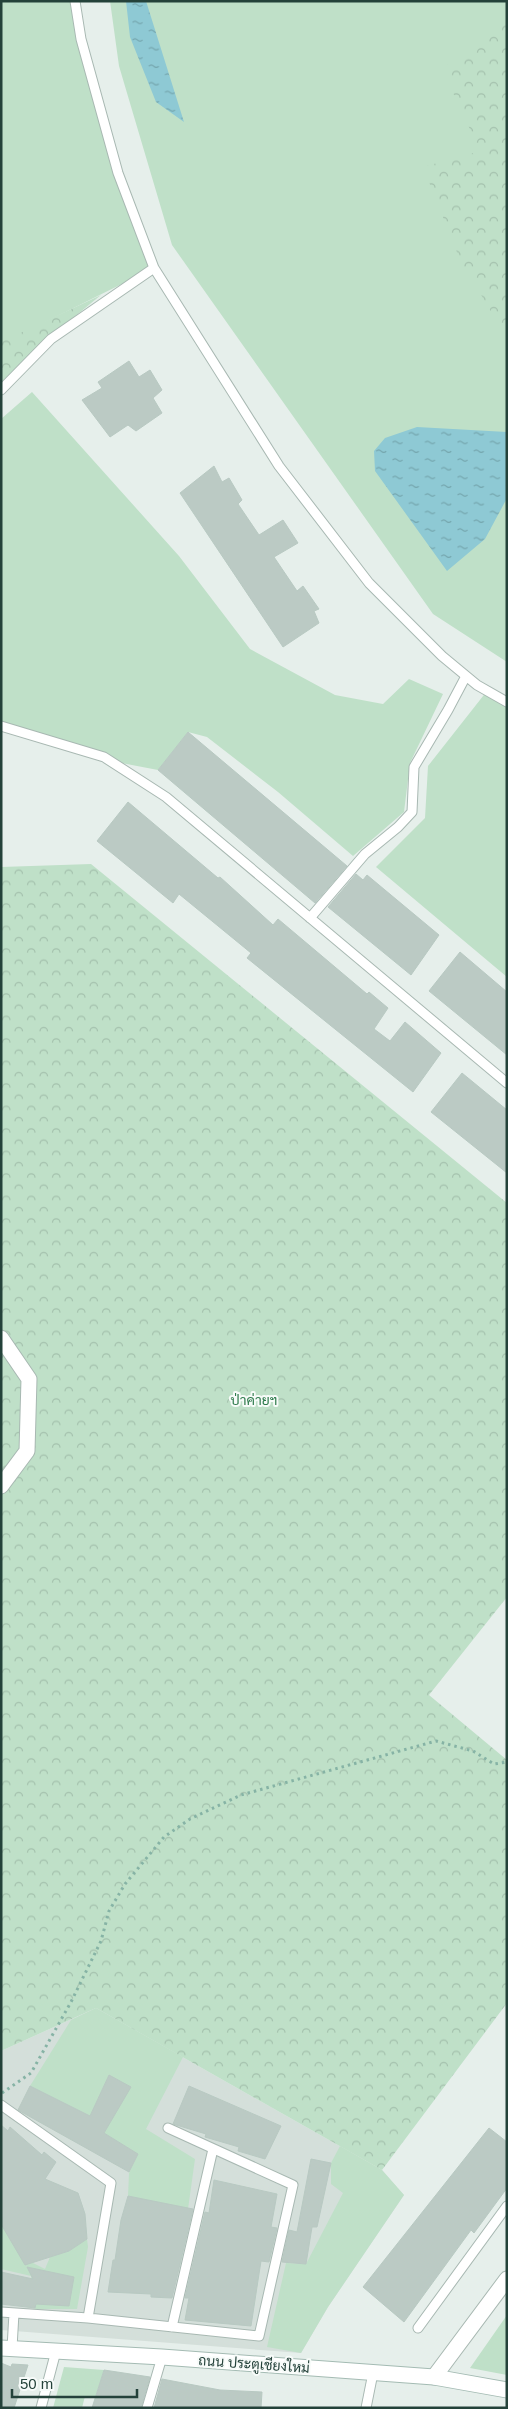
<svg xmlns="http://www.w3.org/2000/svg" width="508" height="2409" font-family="Arial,Sarabun,sans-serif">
<defs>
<pattern id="forest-crowns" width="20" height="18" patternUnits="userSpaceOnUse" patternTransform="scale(1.25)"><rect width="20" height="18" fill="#bfe0c8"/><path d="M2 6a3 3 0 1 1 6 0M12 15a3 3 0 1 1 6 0" fill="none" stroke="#a4c1ad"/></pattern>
<pattern id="water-ripples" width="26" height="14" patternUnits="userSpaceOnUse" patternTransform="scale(1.25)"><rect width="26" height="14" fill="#8ec9d4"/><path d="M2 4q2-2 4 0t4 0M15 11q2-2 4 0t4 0" fill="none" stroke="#74a5ad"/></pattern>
</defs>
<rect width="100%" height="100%" fill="#e6efeb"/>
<path fill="#d4dfda" d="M96,2008l286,162 22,25 -76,112 -27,46 -300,-23v-279z"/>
<path fill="#bfe0c8" d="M1,1h74l43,172 36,95 -153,76z
M110,1h397v661l-74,-48 -261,-369 -53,-179z
M32,392l147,164 71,93 85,46 48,9 26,-25 34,15 -33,69 -6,49 -51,44 -75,-64 -71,-55 -19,-5 -30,38 -47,-9 -110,-35v-307z
M487,691l20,11v275l-131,-110 49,-49 3,-52z
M96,2008l87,49 -37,72 49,30 -7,50 -60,-13 1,-23 9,-19 -34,-21 26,-46 -21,-12 -19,41 -60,-30 41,-66z
M340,2146l42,24 22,25 -76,112 -27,46 -34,-6 19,-84 20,1 37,-71 -12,-9v-21z
M1,2224l20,33 24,12 5,-12 19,-6 18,-12 1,8 -11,62h-42l-4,-33 -30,-7z
M507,2315v60l-37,-7z
M64,2367l40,3 -9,28 -10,-2 -3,12h-29z"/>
<path fill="url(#forest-crowns)" d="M507,20v318l-47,-78 -37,-93 57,-16 -38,-82z
M101,295l-61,50 -39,38v-41z
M91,864l416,339v394l-78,98 78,65v243l-125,167 -286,-162 -95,43v-1184z"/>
<path fill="url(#water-ripples)" d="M126,1h20l38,121 -28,-20 -26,-65z
M417,427l90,5 -1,68 -21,39 -38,32 -72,-100 -1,-20 11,-13z"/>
<path fill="#bbcac4" stroke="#b8c9c2" d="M129,361l10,16 11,-7 12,20 -9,8 9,15 -26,18 -8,-6 -18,12 -28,-37 20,-12 -4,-6z
M214,466l8,16 7,-4 13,22 -4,4 21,31 24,-15 15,23 -24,14 23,34 6,-5 16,23 -5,2 5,12 -36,24 -103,-154z
M188,732l159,134 -32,37 -157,-133z
M128,802l90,76 2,-1 53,48 5,-6 89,75 2,-2 19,16 -14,21 16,12 15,-19 36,31 -28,39 -166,-134 4,-5 -72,-59 -6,9 -76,-62z
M356,874l7,6 4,-5 72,60 -28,40 -83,-68z
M460,952l47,40v63l-78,-64z
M462,1073l45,37v63l-76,-61z
M109,2075l22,12 -27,46 34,21 -9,18 -111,-62 12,-24 60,30z
M189,2086l92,40 -16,33 -27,-8 1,-4 -34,-10 1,-3 -33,-10z
M1,2125l7,6 2,-4 32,28 2,-3 12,10 -11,17 33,14 7,21 2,25 -18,12 -44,14 -24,-41z
M489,2128l18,14v46l-33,45 -3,-3 -67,92 -41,-35z
M311,2159l20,4 -14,64h-5l-6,37 -24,-2 7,-32 8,2z
M214,2180l63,14 -6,33 6,1 -8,34 -8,-1 -10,65 -66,-6 4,-22h-4l20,-86 4,1z
M128,2196l65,13 -21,89 -21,-1v-3l-43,-2 5,-32h2l6,-40z
M27,2267l47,10 -5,29 -33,-2 -1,4 -34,-4v-32l32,7z
M1,2363l10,4 1,-3 16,1 -14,43h-13z
M104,2370l46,7 -9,31h-49z
M162,2379l58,11 42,2 -1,16h-107z"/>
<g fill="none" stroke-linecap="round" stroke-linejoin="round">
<g stroke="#a8b8b2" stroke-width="11">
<path id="service" d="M75,1l6,38 37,134 36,95 125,198 90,117 73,73 35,29 30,17
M1,390l50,-51 103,-71
M1,726l103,31 62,40 341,286
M310,918l55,-64 33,-27 14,-15 2,-45 34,-57 18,-34
M1,2105l110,78 -23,135 -87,-6
M88,2318l171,18 34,-151 -125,-57
M172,2327l41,-178
M418,2328l89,-122
M12,2348l2,-35
M41,2408l15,-57
M147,2408l15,-51
M366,2408l7,-35"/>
</g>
<g stroke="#a8b8b2" stroke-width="17">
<path id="minor" d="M1,1338l28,41 -2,72 -26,35"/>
</g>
<g stroke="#a8b8b2" stroke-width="17">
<path id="tertiary" d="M434,2377l73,-98"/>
</g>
<g stroke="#a4bbb3" stroke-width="17">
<path id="secondary" d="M1,2348l161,9 272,20 73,13"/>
</g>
<path stroke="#86b3a5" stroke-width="3" stroke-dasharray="2.5 4" stroke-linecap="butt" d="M2,2093l29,-20 40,-71 30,-61 8,-30 16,-27 39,-47 26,-18 51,-24 195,-54 37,10 21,13 13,-2"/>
<use href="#service" stroke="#fff" stroke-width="9"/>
<use href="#minor" stroke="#fff" stroke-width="15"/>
<use href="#tertiary" stroke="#fff" stroke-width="15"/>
<use href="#secondary" stroke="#fff" stroke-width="15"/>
</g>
<g text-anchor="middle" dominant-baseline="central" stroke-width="4" stroke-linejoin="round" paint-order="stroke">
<g font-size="14" fill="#2d7a4b" stroke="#f7fbf9">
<text x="254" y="1400">ป่าค่ายฯ</text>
</g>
<g font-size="14" fill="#24423a" stroke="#f7fbf9">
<text transform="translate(254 2364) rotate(4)">ถนน ประตูเชียงใหม่</text>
</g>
</g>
<rect width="508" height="2409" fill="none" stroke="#24423a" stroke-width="5"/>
<path d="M12 2389v8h125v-8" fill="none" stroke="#24423a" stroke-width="2.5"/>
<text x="20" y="2389" font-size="15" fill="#24423a" stroke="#f7fbf9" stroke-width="4" paint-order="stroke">50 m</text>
</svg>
